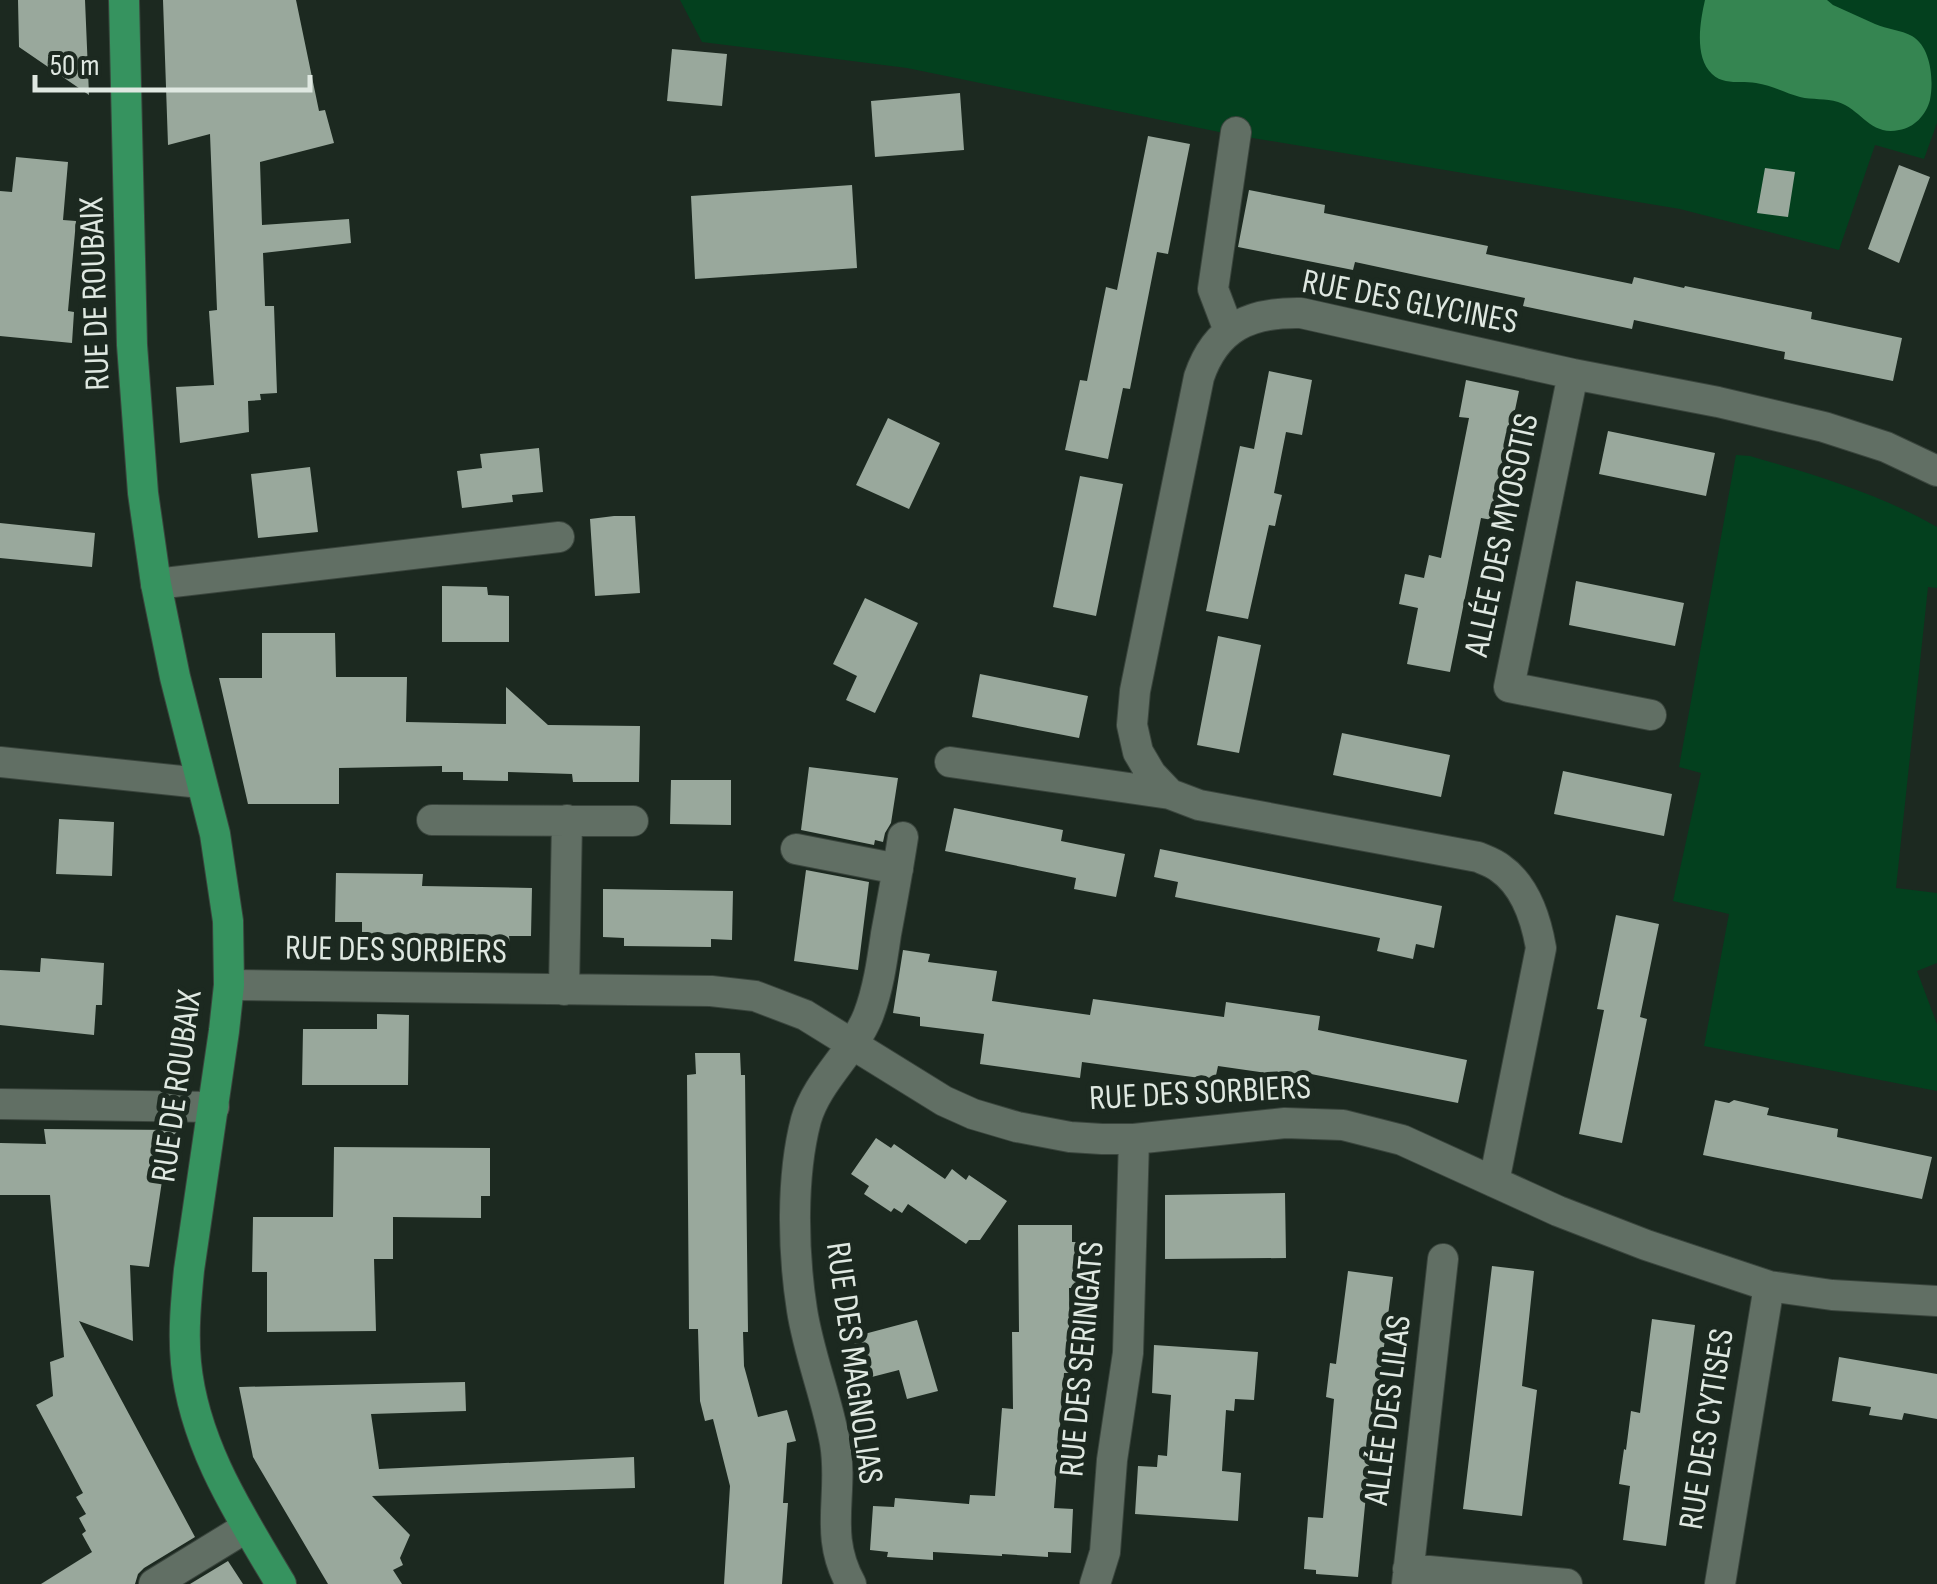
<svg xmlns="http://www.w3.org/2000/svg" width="1937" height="1584" font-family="'Sofia Sans Condensed',sans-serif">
<rect width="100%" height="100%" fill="#1c2920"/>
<path fill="#03401e" d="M680,0h1257v123l-13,36 -49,-14 -36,105 -159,-41 -451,-75 -322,-66 -205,-26z
M1736,455l14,1c65,19 128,37 187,71v61l-9,-1 -32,301 41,5v70l-20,8 20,53v67l-233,-45 25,-132 -56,-13 28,-128 -22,-6z"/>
<path fill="#358551" d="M1705,0h122l6,5c14,6 28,13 42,19 12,5 26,6 37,12 19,11 22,44 18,64 -4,15 -16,28 -31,30 -29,6 -37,-20 -61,-28 -12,-4 -26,-2 -38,-5 -15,-4 -29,-12 -44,-14 -15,-3 -31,3 -44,-9 -18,-17 -12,-52 -7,-74z"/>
<path fill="#99a89c" d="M18,0h67l4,95 -70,-48z
M163,0h133l23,111 6,-1 9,33 -74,19 2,63 87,-6 2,24 -88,10 2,53h9l3,87 -17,1 1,6 -13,1 1,31 -69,11 -4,-56 38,-2 -5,-74 8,-1 -5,-126 -2,-50 -42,11z
M672,49l55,5 -5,52 -55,-5z
M960,93l4,57 -89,7 -4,-56z
M1148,136l42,8 -22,110 -11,-2 -27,137 -7,-1 -15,71 -43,-9 15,-70 7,1 19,-94 11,3z
M16,157l52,5 -5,58 13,1 -8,90 6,1 -2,31 -72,-7v-145l12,1z
M1899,165l31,12 -31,86 -31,-14z
M1765,168l30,4 -7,45 -31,-4z
M852,185l5,83 -162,11 -4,-83z
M1249,190l76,15 -1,8 164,33 -2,8 146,30 2,-7 50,11 1,-2 127,26 -1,7 91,19 -9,43 -109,-22 1,-7 -151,-32 -2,9 -109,-23 2,-8 -100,-21 -70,-15 -2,8 -115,-23z
M1269,371l43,9 -10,55 -16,-3 -12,61 8,2 -4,17 -3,14 -6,-1 -21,94 -42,-8 34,-165 14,3z
M1466,380l53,11 -27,129 -11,-2 -31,154 -43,-8 11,-56 -19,-4 6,-30 19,4 5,-23 12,3 28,-140 -10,-1z
M888,418l52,25 -31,66 -53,-24z
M1608,431l107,22 -9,43 -107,-22z
M539,448l4,44 -31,3 1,7 -51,6 -5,-37 25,-3 -2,-14z
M310,467l8,65 -60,6 -7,-64z
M1080,476l43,8 -27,132 -43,-9z
M614,516h21l5,77 -45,3 -5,-77z
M0,523l95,10 -3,34 -92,-9z
M1576,581l108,22 -9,43 -106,-21z
M442,586l45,1 1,8 21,1v46h-67z
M865,598l53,25 -43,90 -29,-13 11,-24 -24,-12z
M262,633h73l1,44h71l-1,45 100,2v-37l42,38 92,1 -1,56h-66l-1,-8 -64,-2v9l-45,-1v-8h-21v-6l-103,2v36h-91l-29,-126h43z
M1218,636l43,9 -22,108 -42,-8z
M980,674l108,22 -9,42 -107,-21z
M1342,733l108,22 -9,42 -108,-22z
M809,767l89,11 -7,45 -6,10 -2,9 -8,-2 -1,5 -73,-15z
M1563,771l109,23 -8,42 -110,-22z
M671,780h60v45l-61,-1z
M954,808l109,22 -2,11 64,13 -9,43 -42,-8 2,-11 -131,-27z
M59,819l55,3 -2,54 -56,-2z
M1160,849l282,57 -8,42 -18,-4 -3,15 -36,-8 3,-13 -205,-41 3,-15 -24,-5z
M806,870l63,12 -11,88 -64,-9z
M336,873l87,1 -1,12 110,2 -1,48h-22l1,8h-46l1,-9 -103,-1v-12h-27z
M603,889l130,2 -1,49 -21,-1v8l-87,-1v-8l-21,-1z
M1616,915l43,9 -19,93 7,2 -25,124 -43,-9 25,-124 -7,-1z
M903,950l27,4 -2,8 69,9 -5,30 98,14 3,-16 131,18 2,-15 94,14 -2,14 149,30 -9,43 -147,-29 -1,5 -92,-13 -3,14 -133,-18 -2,16 -100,-14 4,-30 -64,-8v-9l-27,-4z
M41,958l63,5 -2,42h-6l-2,30 -94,-10v-55l40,2z
M377,1014l32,1 -1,70h-106l1,-56h74z
M695,1053h45l1,22h4l3,257h-5l1,34 14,51 29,-7 9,31 -9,2 -4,60h5l-6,81h-58l6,-98 -17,-67 -8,2 -5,-20 -2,-72h-9l-2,-254 9,-1z
M1715,1100l14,3 5,-3 35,8 -2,7 71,14 -1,8 95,20 -10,42 -219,-44z
M44,1129l133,1 -15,51 -13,86 -19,-2 3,76 -54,-20 116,216 -51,31 -6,6 -3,10h-94l51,-32 -10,-18 4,-3 -7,-13 7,-4 -10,-17 7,-4 -47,-88 17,-9 -3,-34 14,-5 -14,-162h-50v-52l46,1z
M876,1138l15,10 3,-4 51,35 7,-10 14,11 3,-5 38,26 -27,39h-11l-3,4 -58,-40 -6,9 -8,-5 -3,4 -27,-18 5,-8 -18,-12z
M334,1147l156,1v48h-9v22l-88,-1v42h-19l2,72 -109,1v-60h-15l1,-55h80z
M1285,1193l1,65 -121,1v-64z
M1018,1225h54v17h5l1,46h-9l1,85h-6l-10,135 19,1 -2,44 -23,-1v5l-46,-3v2l-69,-4v8l-46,-3 1,-5 -18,-2 3,-44 21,1 1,-9 74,6 1,-9 25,1 7,-88 11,1 -1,-77h7z
M1492,1266l42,5 -12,115 15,4 -15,126 -59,-7z
M1348,1271l45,6 -23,177 -12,123 -42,-3v-4l-12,-1 4,-52 15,1 11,-119 -8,-2 4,-34 6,1z
M1652,1319l43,6 -29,221 -43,-6 7,-54 -11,-2 5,-35 2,1 5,-39 9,2z
M917,1320l21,71 -31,8 -8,-29 -35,9 -11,-42z
M1154,1345l104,7 -4,48 -19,-1 -1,12 -8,-1 -4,61 19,2 -3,48 -103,-7 3,-48 19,1 1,-12 9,1 4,-61 -19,-2z
M1839,1357l98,17v45l-33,-6 -2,7 -33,-5 2,-8 -39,-6z
M465,1382l1,29 -95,3 8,55 255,-12 1,31 -263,8 38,39 -10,23 3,7 -10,5 9,14h-74l-75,-127 -14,-70z
M228,1561l15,23h-53z"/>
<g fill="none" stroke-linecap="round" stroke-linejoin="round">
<g stroke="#3a453d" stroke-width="32">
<path id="minor" d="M1229,331l-16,-42 23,-157
M1573,374l-64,313 142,28
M156,584l403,-47
M0,762l201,21
M950,762l220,32
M432,820l201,1
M796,849l102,20
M229,985l482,6 44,5 50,19 139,86 29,13 44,13 53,10 32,2h32l151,-16 58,2 59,15 156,71 88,34 123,41 63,9 105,6
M564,990l3,-170
M0,1104l214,3
M1494,1182l47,-234c-5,-29 -15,-62 -41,-80 -6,-5 -15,-8 -22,-11l-279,-52 -29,-11 -19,-20 -13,-22 -6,-27 3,-34 64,-314c17,-50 51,-65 102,-64l272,61 145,28 106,25 62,20 51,24
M1408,1569l159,15
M154,1584l93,-57
M851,1584c-28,-50 -7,-89 -16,-141 -8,-45 -26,-88 -33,-133 -9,-57 -11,-133 4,-190 11,-39 47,-67 62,-104 10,-26 14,-54 18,-82 6,-32 12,-65 17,-97
M1095,1584l10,-32 7,-92 16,-107 6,-214
M1407,1584l36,-325
M1720,1584l49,-298"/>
</g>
<g stroke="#3a453d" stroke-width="32">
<path id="major" d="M124,0l8,345 11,148 13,91 19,93 40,157 13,87 1,64 -5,46 -35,239c-3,31 -6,62 -3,93 8,82 54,152 95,221"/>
</g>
<use href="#minor" stroke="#616f64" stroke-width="30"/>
<use href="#major" stroke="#36935f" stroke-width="30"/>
</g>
<g text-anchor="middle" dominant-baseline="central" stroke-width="10" stroke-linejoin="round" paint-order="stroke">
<g font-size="35" fill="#dfe8e1" stroke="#1c2920">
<text transform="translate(95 294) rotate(-92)">RUE DE ROUBAIX</text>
<text transform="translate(1410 302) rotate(11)">RUE DES GLYCINES</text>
<text transform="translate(1502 535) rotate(-78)">ALLÉE DES MYOSOTIS</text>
<text transform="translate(396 950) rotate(1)">RUE DES SORBIERS</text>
<text transform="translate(177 1086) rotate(-82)">RUE DE ROUBAIX</text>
<text transform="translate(1200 1093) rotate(-3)">RUE DES SORBIERS</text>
<text transform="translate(1082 1359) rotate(-85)">RUE DES SERINGATS</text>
<text transform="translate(854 1363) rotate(82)">RUE DES MAGNOLIAS</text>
<text transform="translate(1388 1410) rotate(-83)">ALLÉE DES LILAS</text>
<text transform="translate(1707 1429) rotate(-81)">RUE DES CYTISES</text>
</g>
</g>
<path d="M35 75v15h275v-15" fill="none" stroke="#dfe8e1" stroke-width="5"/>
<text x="50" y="75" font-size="30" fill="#dfe8e1" stroke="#1c2920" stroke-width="8" paint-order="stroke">50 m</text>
</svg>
